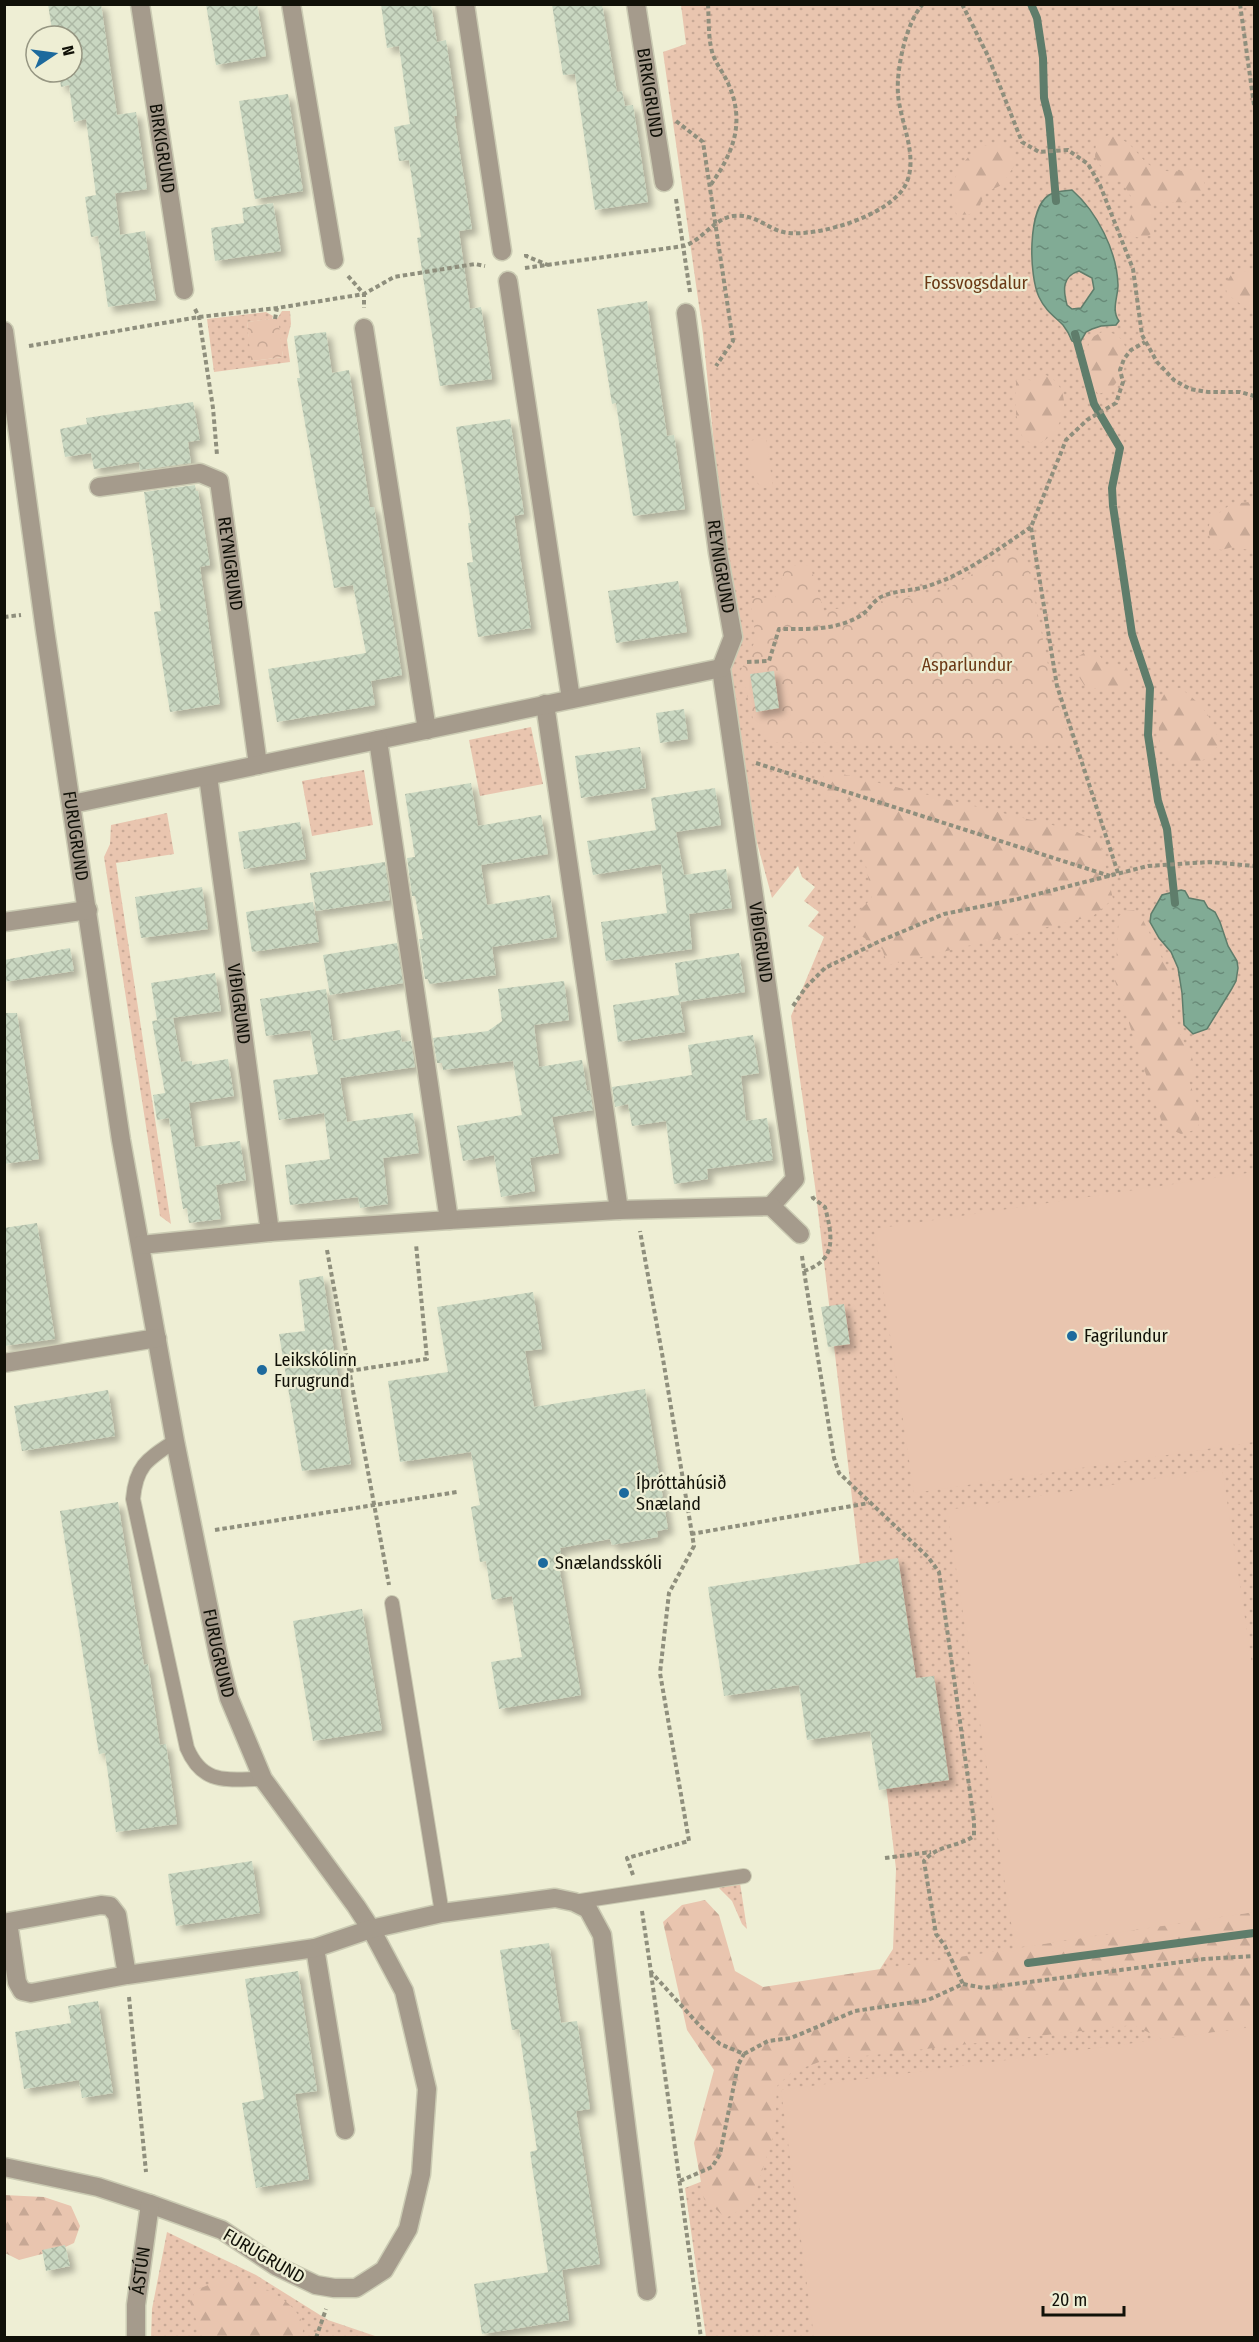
<svg xmlns="http://www.w3.org/2000/svg" width="1259" height="2342" font-family="'Fira Sans Condensed',sans-serif">
<defs>
<pattern id="grass-dots" width="8" height="8" patternUnits="userSpaceOnUse" patternTransform="scale(1.5)"><rect width="8" height="8" fill="#e9c5af"/><path d="M2 2h.1M6 6h.1" fill="none" stroke="#c7a895" stroke-width="1.8" stroke-linecap="round"/></pattern>
<pattern id="forest-firs" width="22" height="20" patternUnits="userSpaceOnUse" patternTransform="scale(1.5)"><rect width="22" height="20" fill="#e9c5af"/><path d="M5 1l3.5 6h-7zM16 11l3.5 6h-7z" fill="#c7a895"/></pattern>
<pattern id="park-crowns" width="20" height="18" patternUnits="userSpaceOnUse" patternTransform="scale(1.5)"><rect width="20" height="18" fill="#e9c5af"/><path d="M2 6a3 3 0 1 1 6 0M12 15a3 3 0 1 1 6 0" fill="none" stroke="#c7a895"/></pattern>
<pattern id="water-ripples" width="26" height="14" patternUnits="userSpaceOnUse" patternTransform="scale(1.5)"><rect width="26" height="14" fill="#81ab95"/><path d="M2 4q2-2 4 0t4 0M15 11q2-2 4 0t4 0" fill="none" stroke="#688a78"/></pattern>
<pattern id="building-cross-hatch" width="8" height="8" patternUnits="userSpaceOnUse" patternTransform="scale(1.5)"><rect width="8" height="8" fill="#c9d7c1"/><path d="M0 0l8 8M0 8l8-8" fill="none" stroke="#acb8a4"/></pattern>
<filter id="shadow"><feDropShadow dx="5.5" dy="5.5" stdDeviation="3" flood-color="#0004"/></filter>
</defs>
<rect width="100%" height="100%" fill="#eeeed4"/>
<path fill="url(#grass-dots)" d="M681,5h573v2332h-548l-21,-149 23,-9 46,-147 97,-18 42,-65 3,-80 -81,-683 -24,-170 33,-79 -16,-11 11,-14 -15,-11 11,-14 -13,-10 -4,-11 -26,32 -37,-137 -12,-86 10,-38 -30,-303 -40,-282 23,-8z
M282,311h8l1,13 -4,16 3,22 -76,10 -7,-53 59,-7 7,4 -1,3 -25,3 5,39 31,-4 -6,-38z
M531,727l12,57 -63,12 -11,-56z
M364,770l9,55 -61,11 -10,-55z
M167,813l7,41 -58,9 55,361 -11,-8 -56,-359 6,-13 1,-19z
M740,1883l7,46 -5,-5 -10,-23 -13,-13 2,-3z
M167,2232l89,43 72,45 50,17 -227,1 1,-29z"/>
<path fill="url(#forest-firs)" d="M1109,135c40,8 23,46 86,34l7,6 3,11c-17,27 -28,10 -52,19l1,27 -11,7 -10,-3 -6,-8 8,-25 -13,-21 -13,-3 -14,-22 1,-16z
M1004,143l9,9 1,14 -12,19 -18,8c-5,19 -8,22 -27,22 -13,-24 2,-58 27,-69 6,-2 14,-2 20,-3z
M1245,271l9,3v40l-27,-20 -2,-10 6,-9z
M1102,332c40,-1 25,59 -5,62 -10,-12 -16,-43 -4,-57 2,-2 6,-3 9,-5z
M1046,375c32,15 17,62 -11,70l-12,-6 -7,-25v-34l6,-2 11,3z
M1249,502l5,2v47l-21,-4 -12,3c-12,-7 -14,-16 -11,-30l21,-16z
M1087,651l13,5 6,11 11,-3 10,4 5,15 -9,10 -20,-5h-17l-7,-11v-21z
M1180,688c21,15 34,30 39,56 -14,20 -24,22 -47,17l-12,-18 -3,-36 9,-16z
M834,772l239,58 27,13 13,56 -20,17 -205,49 -6,-16 -27,-17 2,-19 15,-15 -6,-32 -12,-20 7,-43 -33,-7 -8,-7 4,-14z
M1134,910l8,8 28,56 2,43 24,50 -7,14 11,31 -2,17 -17,5 -18,-8 -48,-145 4,-65 6,-5z
M705,1900l14,15 16,56 28,16 491,-75v115l-92,12 -29,-14 -311,36 -30,11 -15,14 -2,44 -23,73 -26,15 -22,-19 -10,-56 20,-73 -27,-40 -24,-108 19,-17z
M4,2195l40,2 27,9 9,20 -6,17 -13,6 -42,11 -14,-7z
M223,2279c7,1 17,0 24,2 22,8 63,28 55,56l-96,1 -5,-4 -11,-32 6,-12z"/>
<path fill="url(#park-crowns)" d="M278,318l5,39 -32,4 -4,-39z
M1016,549l11,12 25,123 19,61 -300,-3 -18,-23 -12,-49 15,-31 -6,-41h25l11,-32 24,-1 14,46 119,-20z"/>
<path fill="#e9c5af" d="M766,438l7,49 -10,1c-14,-10 -13,-32 -15,-47z
M1254,1172v270l-340,51 -40,-264z
M1222,1468l32,209v235l-239,36 -68,-438z
M1254,2027v310h-440l-33,-247z"/>
<path fill="url(#water-ripples)" stroke="#5f7d6b" stroke-width="1.5" fill-rule="evenodd" d="M1072,190c25,22 45,61 46,95 0,12 -7,25 1,36l-3,4 -15,1 -9,3 -6,3 -7,12 -7,-3c-2,-5 -5,-11 -9,-16 -9,-9 -18,-15 -24,-28 -10,-21 -12,-88 10,-102 7,-4 15,-4 23,-5zM1079,271l13,7 2,11 -13,19 -9,1 -5,-4c-4,-15 -5,-29 12,-34z
M1181,890l4,1 4,7 15,3 4,7 7,4 5,10 8,24 9,15 1,7 -2,13 -5,9 -24,39 -14,5 -9,-9 -2,-32 -4,-25 -7,-16 -12,-14 -9,-16 1,-8 11,-19z"/>
<g fill="none" stroke-linecap="round" stroke-linejoin="round">
<path stroke="#5f7d6b" stroke-width="8" d="M1031,4l6,14 6,40 1,40 5,20 7,83
M1075,334l19,70 26,44 -8,40 1,18 19,128 18,54 -2,47 10,66 9,28 8,74
M1028,1963l226,-30"/>
</g>
<path fill="url(#building-cross-hatch)" filter="url(#shadow)" d="M48,4h53l16,111 19,-3 11,77 -37,5 5,-1 5,42 25,-4 11,69 -48,7 -10,-71 -7,1 -6,-40 11,-2 -10,-76 -12,3 -5,-37 -8,2 -2,-15h13v-36h-19z
M206,4h51l9,52 -50,9z
M381,4h50l6,38 9,-2 11,76h-3l18,113 -13,2 11,78 11,-2 11,72 -52,7 -23,-148 4,-1 -12,-77 -10,1 -5,-34 16,-3 -11,-78 -12,2z
M552,4h50l15,88 5,-1 3,15 8,-1 15,97 -53,8 -20,-136 -12,1z
M288,94l15,97 -48,8 -16,-98z
M273,203l8,48 -66,10 -4,-33 33,-5 -2,-15z
M647,301l20,135 7,-1 11,74 -52,7 -17,-113 -4,1 -15,-95z
M326,332l6,41 17,-3 21,137h4l28,168 -31,6 4,24 -98,17 -9,-53 98,-16 -13,-68 -19,3 -37,-210h3l-6,-42z
M193,402l7,38 -12,2 3,21 -51,7 -1,-8 -45,7 -3,-16 -26,4 -5,-28 27,-5 -1,-6z
M510,419l14,95 -10,2 17,112 -53,9 -11,-74 6,-1 -5,-39h3l-15,-96z
M195,485l1,6h2l12,74 -10,2 20,137 -50,8 -16,-100 7,-1 -17,-119z
M678,581l9,51 -71,11 -8,-52z
M774,671l5,37 -23,4 -6,-38z
M684,709l4,30 -28,4 -4,-30z
M640,747l6,41 -65,10 -6,-42z
M471,783l7,43 63,-11 7,39 -67,11 6,40 63,-10 7,42 -65,10 4,28 -67,9 -1,-5h-3l-6,-40h4l-8,-43h-3l-5,-38 8,-1 -10,-63z
M715,788l6,37 -45,7 8,43 42,-6 6,39 -43,6 3,35 -86,12 -5,-39 66,-9 -6,-49 -68,11 -6,-34 69,-11 -5,-32z
M300,822l6,37 -62,10 -6,-37z
M385,862l5,38 -74,11 -6,-38z
M202,887l6,42 -67,9 -6,-41z
M313,902l6,40 -67,10 -6,-40z
M397,943l6,40 -73,12 -7,-40z
M70,948l4,23 -70,11v-22z
M739,953l6,39 -65,10 5,30 -67,10 -5,-37 66,-10 -4,-32z
M215,973l6,38 -64,9 -6,-37z
M564,981l5,39 -35,5 5,42 43,-7 5,31 3,-1 3,20 -41,7 7,36 -29,5 5,33 -34,6 -7,-42 -31,6 -6,-35 65,-11 -9,-54 -70,9 -1,-7h-5l-4,-25 55,-7 14,-10 -4,-32z
M326,989l7,52 67,-11 2,12 9,-1 4,26 -75,11 7,44 66,-9 6,40 -36,5 5,46 -28,4 -2,-11 -68,8 -5,-40 45,-6 -6,-46 -45,7 -6,-40 45,-6 -8,-44 -44,6 -6,-37z
M4,1013h13l22,146 -35,5z
M173,1018l8,44 11,-1v4l36,-6 6,37 -45,7 6,44 45,-6 6,39 -30,5 5,34 -32,4 -2,-15 -4,1 -14,-91 -12,2 -4,-25 12,-2 -13,-72z
M753,1035l6,38 -18,3 5,45 21,-3 6,42 -66,9 1,10 -34,5 -8,-63 -34,5 -4,-22 -13,3 -3,-20 80,-12 -4,-30z
M37,1223l18,116 -51,7v-118z
M323,1276l28,188 -49,7 -23,-137 26,-3 -6,-51z
M533,1292l9,57 -17,2 9,56 111,-18 23,140 -11,2 1,6 -46,8 -2,-6 -50,9 1,5 -4,1 24,141 -82,14 -8,-47 31,-5 -10,-61 -20,4 -6,-39 -6,1 -9,-55 9,-2 -9,-53 -71,10 -12,-81 60,-9 -11,-65z
M844,1304l6,40 -22,3 -7,-40z
M108,1390l7,46 -93,15 -8,-45z
M118,1502l26,163 4,-1 12,81 6,-1 11,80 -61,8 -11,-79 -6,1 -39,-243z
M898,1558l18,120 18,-2 15,104 -70,10 -9,-59 -63,9 -8,-55 -75,11 -16,-109z
M362,1609l20,121 -69,11 -20,-120z
M252,1861l8,52 -84,13 -8,-52z
M549,1943l12,80 16,-2 13,88 -14,2 24,153 -52,8 -18,-120 7,-2 -18,-121 -7,1 -12,-80z
M298,1971l19,120 -22,3 14,85 -53,9 -14,-85 22,-4 -19,-120z
M98,2001l15,92 -31,5 -3,-18 -55,9 -9,-57 56,-9 -3,-17z
M65,2245l5,21 -24,5 -4,-21z
M562,2270l7,50 -87,14 -8,-50z"/>
<g fill="none" stroke-linecap="round" stroke-linejoin="round">
<g stroke="#cbcbb3" stroke-width="16">
<path id="lane" d="M175,1441c-27,18 -39,24 -42,58l54,249c16,38 41,31 76,31
M392,1603l50,310
M574,1902l170,-26"/>
</g>
<g stroke="#cbcbb3" stroke-width="21">
<g id="street">
<path id="s1" d="M140,4l44,286"/>
<path d="M291,4l43,256"/>
<path d="M465,4l37,247"/>
<path id="s2" d="M636,4l28,178"/>
<path d="M508,281l63,418"/>
<path id="s3" d="M686,313l32,240 15,84 -12,31 74,511 -24,27"/>
<path d="M364,328l63,402"/>
<path id="s4" d="M4,331l41,299 76,510 54,301 43,213 11,44 34,81 93,127 15,23 33,62 23,98 -6,85 -13,55 -24,41 -28,18h-22l-18,-3 -40,-19 -54,-36 -72,-26 -52,-17 -94,-20"/>
<path id="s5" d="M99,487l101,-14 19,8 39,284"/>
<path d="M545,704l74,506"/>
<path id="s6" d="M208,776l62,456"/>
<path d="M72,804l649,-136"/>
<path d="M4,922l84,-12"/>
<path d="M449,1220l170,-10 152,-4 29,28"/>
<path d="M141,1245l129,-13 179,-12 -71,-480"/>
<path d="M4,1363l153,-25"/>
<path d="M315,1948l30,182"/>
<path d="M127,1975l-10,-60 -7,-9 -9,-1 -93,17 9,60 5,9 9,2 96,-18 188,-27 56,-19 71,-16 113,-15 19,4 14,7 14,26 45,356"/>
<path id="s7" d="M136,2338v-33l14,-101"/>
</g>
</g>
<path stroke="#8f8f7d" stroke-width="4" stroke-dasharray="4.5 3" stroke-linecap="butt" d="M708,4c1,17 0,36 5,51 4,10 11,19 15,28 18,40 5,70 -18,103
M962,4l26,52 34,86 17,10 29,-2 20,14 12,21 33,84 9,66 15,27 17,18 16,9 18,3h32l14,4
M1240,4l14,101
M676,121l27,21 30,199 -17,25
M676,199l14,93
M526,254v2l22,9
M525,268l159,-22c19,-6 29,-27 49,-30 24,-3 35,15 56,17 32,3 102,-18 117,-49 13,-28 -6,-62 -8,-90 -2,-24 8,-72 25,-90
M348,276l16,18v14
M195,309l4,8 14,91 4,47
M275,319l2,-11
M29,346l170,-29 78,-9 87,-14 30,-17 81,-13 10,2
M4,617l17,-2
M747,662l22,-1 10,-32c28,0 55,2 81,-13 9,-5 13,-16 23,-20 14,-6 30,-5 45,-10 38,-12 70,-37 103,-59
M756,763l354,113
M1118,873l-61,-187 -26,-159 35,-87 21,-20 29,-17 7,-21 -3,-12 4,-11 7,-9 14,-8
M793,1006l13,-19 19,-19 55,-27 64,-27 74,-15 130,-33 62,-4 44,4
M327,1250l62,335
M802,1256l2,15c34,-11 28,-36 21,-64l-12,-9 -1,-3
M804,1271l30,187 5,15 89,84 11,15 35,249v15c-16,11 -37,9 -50,25l12,73 9,12 18,38
M349,1371l78,-12 -11,-115
M215,1530l242,-38
M691,1534l178,-31
M885,1858l46,-6
M633,1875l-6,-17 62,-17 -29,-168 9,-80 25,-47 -31,-187 -23,-128
M642,1911l9,61 49,54 20,18 24,10 24,-13 23,-3 64,-27 73,-11 35,-16 21,4 220,-29 50,-3
M651,1973l50,365
M129,1997l17,175
M680,2181l32,-14 8,-13 18,-89 6,-11
M316,2338l10,-29"/>
<use href="#lane" stroke="#a59b8c" stroke-width="14"/>
<use href="#street" stroke="#a59b8c" stroke-width="18"/>
</g>
<g fill="#1d6a9d" stroke="#eeeed4" stroke-width="2">
<circle cx="1072" cy="1336" r="6"/>
<circle cx="262" cy="1370" r="6"/>
<circle cx="624" cy="1493" r="6"/>
<circle cx="543" cy="1563" r="6"/>
</g>
<g text-anchor="middle" dominant-baseline="central" stroke-width="4.5" stroke-linejoin="round" paint-order="stroke">
<g font-size="18" fill="#111108" stroke="#eeeed4">
<text stroke="none"><textPath href="#s2" startOffset="90">BIRKIGRUND</textPath></text>
<text stroke="none"><textPath href="#s1" startOffset="146">BIRKIGRUND</textPath></text>
<text stroke="none"><textPath href="#s5" startOffset="206">REYNIGRUND</textPath></text>
<text stroke="none"><textPath href="#s3" startOffset="256">REYNIGRUND</textPath></text>
<text stroke="none"><textPath href="#s4" startOffset="510">FURUGRUND</textPath></text>
<text stroke="none"><textPath href="#s3" startOffset="638">VÍÐIGRUND</textPath></text>
<text stroke="none"><textPath href="#s6" startOffset="230">VÍÐIGRUND</textPath></text>
<text stroke="none"><textPath href="#s4" startOffset="1340">FURUGRUND</textPath></text>
<text transform="translate(264 2256) rotate(30)">FURUGRUND</text>
<text stroke="none"><textPath href="#s7" startOffset="68">ÁSTÚN</textPath></text>
</g>
<g font-size="18" fill="#6b3915" stroke="#eeeed4">
<text x="976" y="283">Fossvogsdalur</text>
<text x="967" y="665">Asparlundur</text>
</g>
<g font-size="18" fill="#111108" stroke="#eeeed4" text-anchor="start">
<text x="1084" y="1336">Fagrilundur</text>
<text x="274" y="1360">Leikskólinn<tspan x="274" dy="21">Furugrund</tspan></text>
<text x="636" y="1483">Íþróttahúsið<tspan x="636" dy="21">Snæland</tspan></text>
<text x="555" y="1563">Snælandsskóli</text>
</g>
</g>
<rect width="1259" height="2342" fill="none" stroke="#111108" stroke-width="12"/>
<g transform="translate(54 54) rotate(77)"><circle r="28" fill="#eeeed4" stroke="#969682" stroke-width="1.5"/>
<path d="M0-4.5L10 22L0 15L-10 22Z" fill="#1d6a9d"/>
<text y="-9" font-size="16" font-weight="bold" text-anchor="middle" fill="#111108">N</text>
</g>
<path d="M1043 2306v9h81v-9" fill="none" stroke="#111108" stroke-width="3"/>
<text x="1052" y="2306" font-size="18" fill="#111108" stroke="#eeeed4" stroke-width="4.5" paint-order="stroke">20 m</text>
</svg>
